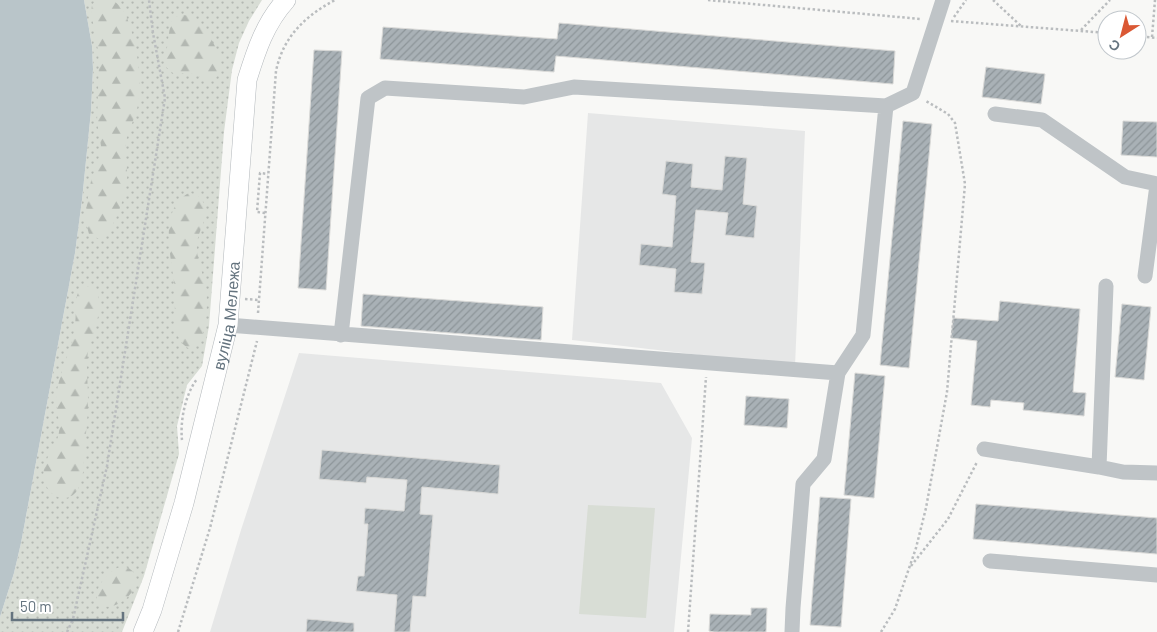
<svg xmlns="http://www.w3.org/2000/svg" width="1157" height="632" font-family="Barlow,sans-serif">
<defs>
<pattern id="grass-dots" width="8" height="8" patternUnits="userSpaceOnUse" patternTransform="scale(1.25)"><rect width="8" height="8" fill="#d8ddd5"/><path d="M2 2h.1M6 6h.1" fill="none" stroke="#b3b8b2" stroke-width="1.8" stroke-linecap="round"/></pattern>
<pattern id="forest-firs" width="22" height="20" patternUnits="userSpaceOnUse" patternTransform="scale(1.25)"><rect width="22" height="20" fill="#d8ddd5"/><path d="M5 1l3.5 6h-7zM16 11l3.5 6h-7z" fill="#b3b8b2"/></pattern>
<pattern id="building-hatch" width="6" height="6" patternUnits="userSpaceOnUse" patternTransform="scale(1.25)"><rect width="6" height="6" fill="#a9b1b6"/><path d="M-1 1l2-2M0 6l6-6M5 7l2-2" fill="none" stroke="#8d9599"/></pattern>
</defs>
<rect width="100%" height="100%" fill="#f8f8f6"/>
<path fill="#e6e7e7" d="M588,113l217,18 -10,235 -223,-26z
M299,353l362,30 31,55 -18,194h-464l31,-102z"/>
<path fill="url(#grass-dots)" d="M84,0h178l-13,21 -10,22 -7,27 -8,62 -15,194 -7,40 -15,19 -10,41 2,28 -35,122 -22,56h-122v-15l14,-44 7,-30 54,-290 7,-53 9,-89 2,-42 -1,-23z"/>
<path fill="url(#forest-firs)" d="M96,0h17c6,5 11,10 14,18 9,23 16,62 11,86 -2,13 -9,24 -12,37 -2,12 2,25 1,38 -2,16 -12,54 -28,60l-10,-5 -4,-15 3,-22 3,-16 8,-24 2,-11 -4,-24 2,-60 -2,-19 -6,-30 1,-8z
M180,15c5,0 11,0 15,4 12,8 27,37 27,51l-7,9h-10l-15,-6 -16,1 -9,-8c0,-3 5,-42 6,-44 2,-4 6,-6 9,-7z
M189,193c8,1 14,5 16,14 3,13 -8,25 -8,38 -1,14 6,28 9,42 2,13 1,47 -8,57 -2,3 -6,4 -10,4 -18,-11 -12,-39 -13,-57 -2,-28 -19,-81 14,-98z
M86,286c24,3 9,42 5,56 -3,9 -5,17 -4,26 0,10 1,20 1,31 0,17 -2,35 -4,53 0,12 0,26 -6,37 -4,8 -14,12 -22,7 -7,-3 -11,-11 -12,-18 -3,-19 13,-30 15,-46 2,-10 -4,-23 -3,-34 2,-25 17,-49 19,-74 2,-13 -2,-25 6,-37z
M123,566c33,10 -3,46 -19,40 -19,-8 3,-37 19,-40z"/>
<path fill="#d8ddd5" d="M588,505l67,3 -9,110 -67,-4z"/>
<path fill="#b9c5c9" d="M0,0h84l8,46 1,23 -2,42 -9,89 -7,53 -54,290 -7,30 -14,44z"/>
<path fill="url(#building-hatch)" stroke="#dadad8" d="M559,23l336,28 -2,33 -337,-28 -2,16 -174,-13 3,-32 174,12z
M314,50l28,1 -16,239 -28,-2z
M986,67l59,7 -4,30 -59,-7z
M903,121l29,3 -23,244 -29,-3z
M1123,121l34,1v35l-36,-2z
M725,156l22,2 -4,46 14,2 -3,32 -29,-3 3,-22 -32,-3 -5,52 14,1 -3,31 -28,-2 2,-23 -37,-4 2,-21 31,3 4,-51 -14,-2 4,-33 27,3 -2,23 31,3z
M363,294l180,13 -2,33 -180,-14z
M1000,301l80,8 -7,83 13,1 -2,23 -61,-6 1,-7 -33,-3 -1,7 -19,-2 6,-64 -26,-3 2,-20 45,3z
M1122,304l29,3 -7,73 -29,-3z
M855,373l30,3 -11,122 -30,-3z
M746,396l43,3 -2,29 -43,-3z
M322,450l178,15 -2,29 -76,-7 -2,27 13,1 -7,82 -13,-1 -3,36h-16l3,-37 -41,-4 2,-15h6l4,-52h-4l1,-16 39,3 3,-31 -40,-3 -1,6 -47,-4z
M820,497l31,2 -10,128 -31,-2z
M976,504l181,14v36l-184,-15z
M751,608h16l-1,24h-52l-5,-1 1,-17 41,1z
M307,619l47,4v9h-48z"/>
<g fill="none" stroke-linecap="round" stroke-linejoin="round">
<g stroke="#b3b8bc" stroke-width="20">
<g id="major">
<path id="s1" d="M143,632l9,-22 32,-107 44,-178 19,-245c9,-29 18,-57 39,-80"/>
</g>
</g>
<path stroke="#babdbf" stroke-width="2.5" stroke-dasharray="2.5 2.5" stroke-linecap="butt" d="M708,0l213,19
M993,0l28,26
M954,17l12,-17
M951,21l156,12
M1081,30l29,-30
M1137,36l20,2
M1152,37l3,-37
M265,213l-8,-1 3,-39 8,1
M245,299l14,1
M258,313l18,-242c7,-34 29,-55 59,-71
M182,440c-2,-19 3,-45 15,-61
M911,566l37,-47 29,-57
M67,632l6,-13 34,-153 58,-368 -12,-65 -4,-33
M178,632l32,-104 47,-187
M688,632l18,-255
M881,632l14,-23 21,-61 10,-40 21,-116 18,-208 -10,-61 -7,-9 -22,-13"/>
<path stroke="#bfc4c7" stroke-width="15" d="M995,114l47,6 83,57 32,7
M1145,276l12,-91
M1106,286l-7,181 24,5 34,1
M228,325l610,48
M341,335l27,-237 17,-10 139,9 50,-10 312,19
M984,449l115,18
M990,561l167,14
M792,632l1,-24 10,-124 21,-25 14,-86 25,-38 23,-229 27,-13 30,-93"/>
<use href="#major" stroke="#fff" stroke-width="19"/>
</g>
<g text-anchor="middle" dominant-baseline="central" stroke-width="5" stroke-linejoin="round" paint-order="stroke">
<g font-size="16" fill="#65747f" stroke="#fff">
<text stroke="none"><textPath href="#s1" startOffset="328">вуліца Мележа</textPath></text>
</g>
</g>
<g transform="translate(1122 35) rotate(216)"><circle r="24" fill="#ffffff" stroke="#c1c7cc"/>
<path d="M0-4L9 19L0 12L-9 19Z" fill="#da5834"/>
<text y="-8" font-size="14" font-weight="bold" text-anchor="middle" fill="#65747f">С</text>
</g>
<path d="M12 612v8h111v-8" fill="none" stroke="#65747f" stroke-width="2.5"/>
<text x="20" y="612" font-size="15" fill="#65747f" stroke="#ffffff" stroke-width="4" paint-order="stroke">50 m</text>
</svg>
